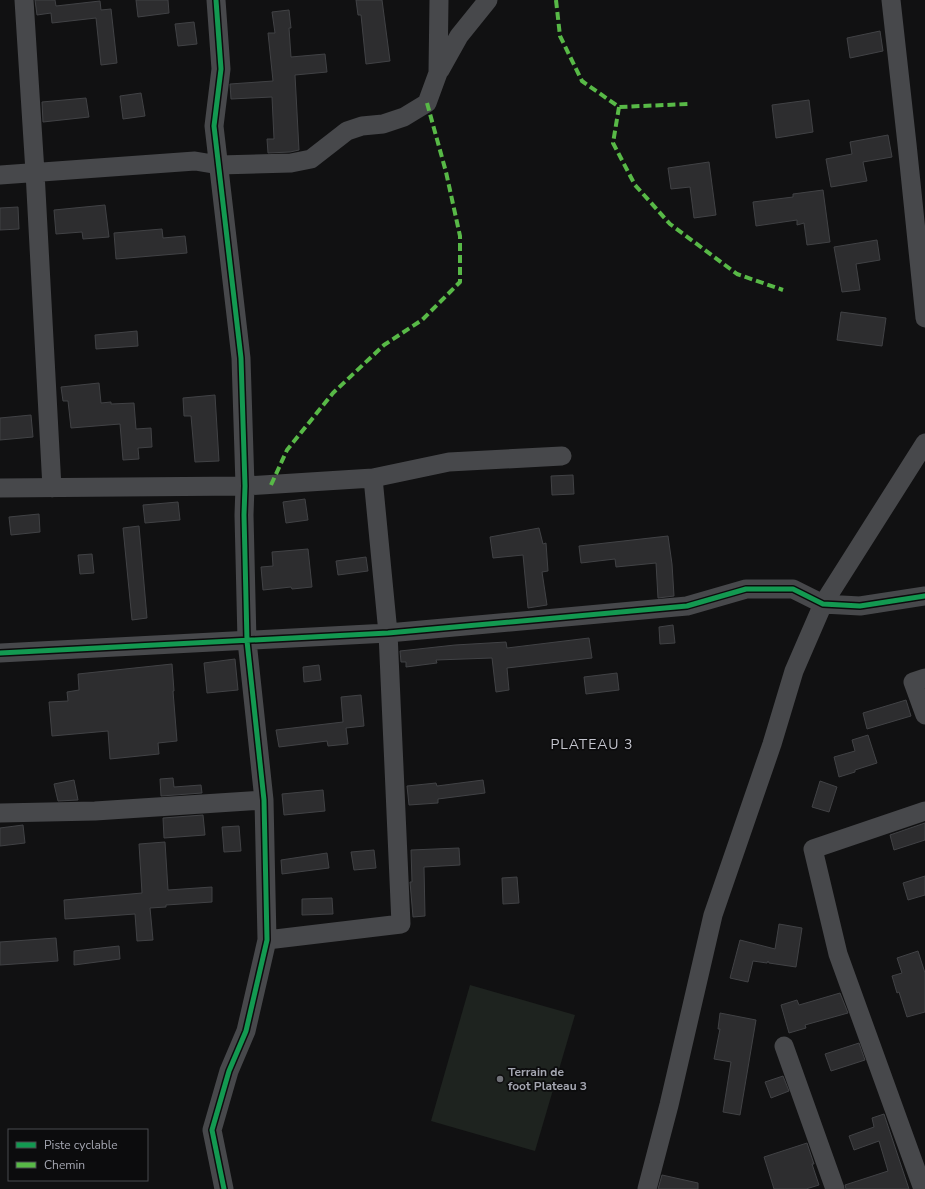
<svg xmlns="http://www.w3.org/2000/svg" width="925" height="1189" font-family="'Nunito Sans',sans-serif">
<rect width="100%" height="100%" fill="#111112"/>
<path fill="#1e231f" d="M470,985l105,30 -40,136 -104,-30z"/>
<path fill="#2d2d2f" stroke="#414245" d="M35,0h20l1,6 44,-5 1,9 10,-1 6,54 -16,2 -5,-47 -44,5 -1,-10 -14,2z
M136,0h32l1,13 -31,4z
M356,0h26l8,61 -24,3 -5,-49h-3z
M289,10l2,18h-2l2,29 34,-3 2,18 -32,3 4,75 -9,2 -22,1 -1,-14h7l-2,-42 -41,2 -1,-15 43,-3 -5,-48h7l-3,-21z
M194,22l3,22 -19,2 -3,-22z
M880,31l3,20 -33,7 -3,-20z
M141,93l4,23 -22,3 -3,-23z
M86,98l3,19 -46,5 -1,-20z
M809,100l4,32 -37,6 -4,-33z
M888,135l4,22 -29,5 4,19 -36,6 -5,-28 26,-5 -2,-12z
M709,162l7,53 -22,3 -4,-31 -19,2 -3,-21z
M823,190l7,52 -23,3 -3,-22 -7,2v-5l-41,6 -3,-24 40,-5v-3z
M105,205l4,32 -26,2 -1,-7 -26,2 -2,-24z
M18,207l1,22 -19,1v-22z
M162,229l1,9 22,-2 2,17 -71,6 -2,-26z
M877,240l3,20 -24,4 4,26 -18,2 -8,-45z
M841,312l45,6 -4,28 -45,-6z
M137,331l1,15 -42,3 -1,-14z
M99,383l2,20 10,-1v2l23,-1 2,26 15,-1 1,19 -14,1 1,11 -16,1 -3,-36 -49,4 -3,-27h-5l-2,-14z
M215,395l4,66 -24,1 -4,-46h-7l-1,-18z
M31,415l2,22 -33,3v-22z
M573,475l1,19 -22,1 -1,-19z
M305,499l3,21 -22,3 -3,-21z
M178,502l2,18 -35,3 -2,-18z
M39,514l1,18 -29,3 -2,-18z
M139,526l8,92 -15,2 -9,-92z
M539,528l4,16 3,-1 2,28 -6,1 5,33 -19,3 -5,-53 -30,3 -3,-21z
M668,536l4,28 2,32 -16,2 -2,-35 -40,4 -1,-8 -34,4 -2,-17z
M308,549l4,38 -20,2 -1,-2 -28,3 -2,-23 12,-1 -1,-14z
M92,554l2,19 -14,1 -2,-19z
M366,557l2,14 -30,4 -2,-14z
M673,625l2,18 -15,1 -1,-17z
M589,638l3,20 -85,10 2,22 -13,2 -4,-34 -56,2 1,3 -31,4v-5h-5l-1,-11 55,-6 51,-3 1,6z
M235,659l3,31 -31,3 -3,-30z
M172,664l2,27h-1l4,50 -19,2 1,11 -49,5 -2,-28 -56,5 -3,-34 19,-1 -1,-9 12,-2 -1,-16z
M319,665l2,15 -17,2 -1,-15z
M617,673l2,17 -33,4 -2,-17z
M361,695l3,31 -18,2 2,16 -20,2 -1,-5 -48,6 -3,-17 67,-8 -2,-25z
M906,700l5,16 -44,13 -4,-16z
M868,735l9,28 -22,7v2l-16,5 -5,-20 21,-6 -3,-11z
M173,778l1,9 27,-2 1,8 -41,3 -1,-17z
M74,780l4,20 -20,1 -4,-17z
M483,780l2,13 -47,6v4l-29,2 -2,-19 29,-3 1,3z
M820,781l17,6 -8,25 -17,-5z
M323,790l2,21 -41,4 -2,-21z
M203,815l2,20 -41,3 -1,-20z
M925,823v17l-31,10 -4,-15z
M23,825l2,18 -25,3v-18z
M239,826l2,25 -17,1 -2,-25z
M165,842l3,48 44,-3v15l-46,3v2l-16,1 3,32 -16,1 -2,-27 -70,5 -1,-19 78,-7 -3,-49z
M459,848l1,17 -36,2 1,49 -12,1 -3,-35h2l-1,-32z
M374,850l2,18 -22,2 -3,-18z
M327,853l2,15 -47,6 -1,-14z
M925,876v19l-17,5 -5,-17z
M517,877l2,26 -16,1 -1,-26z
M332,898l1,16 -31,1v-16z
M779,924l23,4 -6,39 -27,-4 -1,-2 -1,2 -14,-2 -5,21 -18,-4 10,-38 35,9z
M56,938l2,23 -58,4v-23z
M119,946l1,13 -46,6v-14z
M918,951l7,22v39l-18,5 -8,-25 -2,1 -5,-17 10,-3 -5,-15z
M840,993l8,20 -43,12 1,3 -17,5 -8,-28 16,-5 2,5z
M720,1013l36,7 -16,95 -17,-3 8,-50 -17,-3 6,-30h-2z
M859,1043l6,17 -34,11 -6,-17z
M783,1076l6,15 -18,7 -6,-16z
M884,1114l25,75h-63l-1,-4 43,-14 -9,-30 -25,9 -5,-14 25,-9 -2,-9z
M807,1143l7,21h-2l7,21 -13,4h-32l-10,-32z
M662,1175l36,8v6h-40z"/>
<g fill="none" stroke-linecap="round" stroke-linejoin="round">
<path stroke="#47484b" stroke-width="19" d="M24,0l11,172 17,316
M216,0l5,69 -7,57 27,232 4,128 -1,29 3,126 17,159 3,140 -21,91 -17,40 -17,59 12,59
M891,0l16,144 18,174
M440,70l19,-34 29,-36
M0,175l195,-14 24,4 72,-2 20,-4 36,-28 15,-5 21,-2 21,-7 23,-14 11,-30 1,-73
M0,488l245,-2 128,-8 76,-16 113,-6
M0,653l388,-20 299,-27 59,-17h47l30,15 37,2 65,-10
M925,678l-12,4 12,33
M0,813l95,-2 169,-11
M267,940l134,-16 -13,-291 -15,-155
M784,1046l51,143
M647,1189l22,-84 44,-190 59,-171 22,-73 29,-67 102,-161
M923,1189l-85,-235 -25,-105 112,-38"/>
<path stroke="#58b947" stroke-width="4" stroke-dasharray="8 4" stroke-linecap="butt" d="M556,0l4,36 22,45 37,26 69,-3
M619,107l-6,36 22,42 35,39 67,50 46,16
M271,485l16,-35 46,-57 51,-48 38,-25 38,-38v-46l-14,-64 -19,-69"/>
<g stroke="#0c0c0d" stroke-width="8">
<path id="cycleway" d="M216,0l5,69 -7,57 27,232 4,128 -1,29 3,126 17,159 3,140 -21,91 -17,40 -17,59 12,59
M0,653l388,-20 299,-27 59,-17h47l30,15 37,2 65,-10"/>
</g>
<use href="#cycleway" stroke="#139951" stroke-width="5"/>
</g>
<circle fill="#717279" stroke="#0c0c0d" stroke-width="1.5" cx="500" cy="1079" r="4"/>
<g text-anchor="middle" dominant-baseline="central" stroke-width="3.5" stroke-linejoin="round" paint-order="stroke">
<g font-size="12" font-weight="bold" fill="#a4a6b1" stroke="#0c0c0d" text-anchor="start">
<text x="508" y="1072">Terrain de<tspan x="508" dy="14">foot Plateau 3</tspan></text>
</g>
<g font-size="14" letter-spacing="1" fill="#c4c5ce" stroke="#0c0c0d">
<text x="592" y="744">PLATEAU 3</text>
</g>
</g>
<rect x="8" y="1129" width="140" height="52" fill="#0c0c0d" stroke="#494a4f"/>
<rect x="16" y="1142" width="20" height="6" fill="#139951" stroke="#494a4f"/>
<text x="44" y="1149" font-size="12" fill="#a4a6b1">Piste cyclable</text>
<rect x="16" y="1162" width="20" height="6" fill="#58b947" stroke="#494a4f"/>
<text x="44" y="1169" font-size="12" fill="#a4a6b1">Chemin</text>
</svg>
